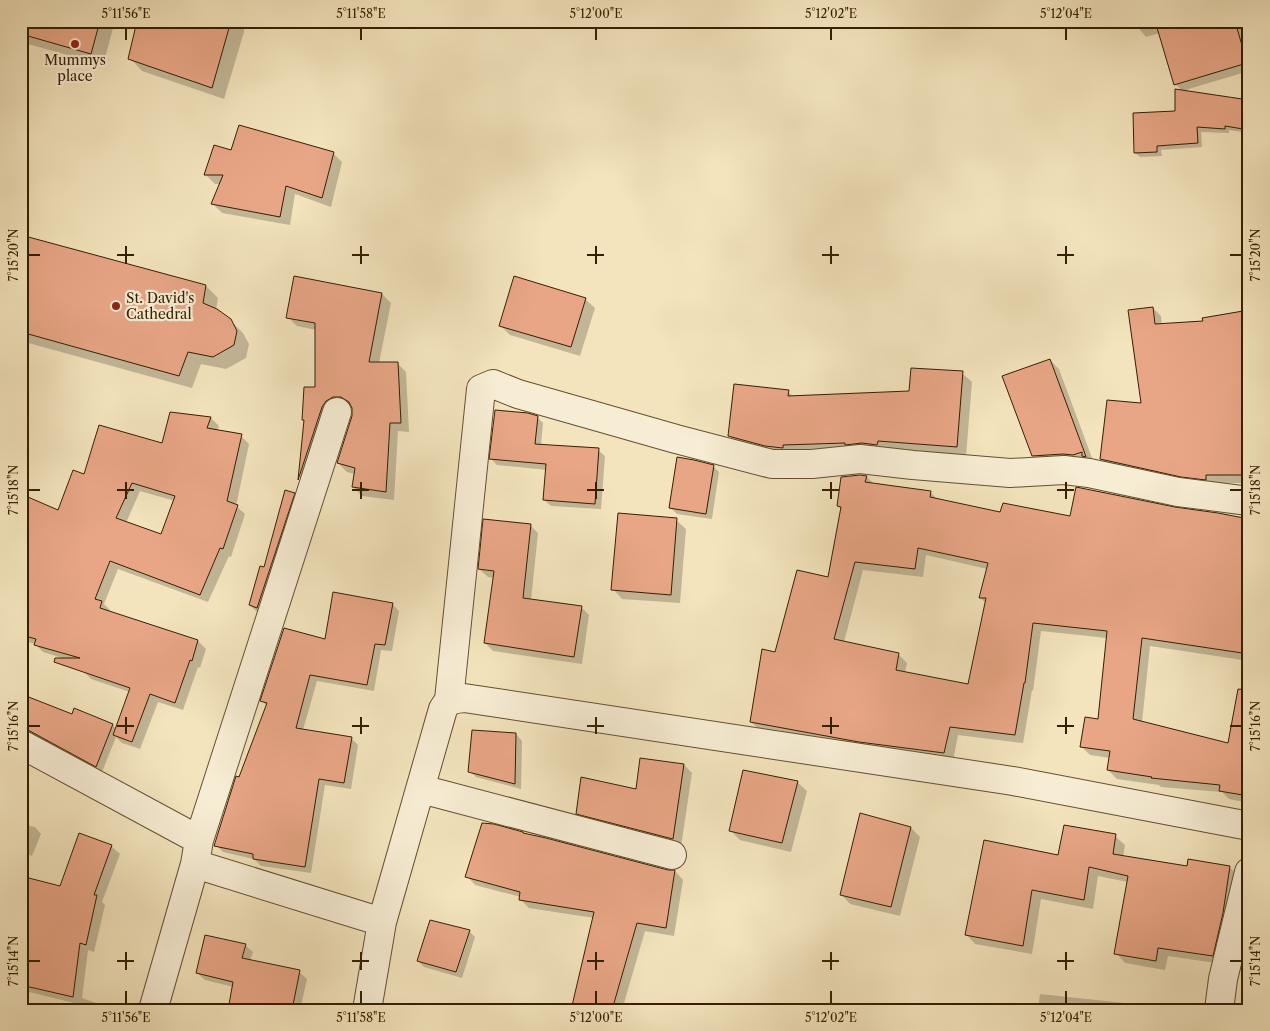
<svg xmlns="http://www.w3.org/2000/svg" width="1270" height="1031" font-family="'Libre Caslon Text',serif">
<rect width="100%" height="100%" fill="#f3e4bd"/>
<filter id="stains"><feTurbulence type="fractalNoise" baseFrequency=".004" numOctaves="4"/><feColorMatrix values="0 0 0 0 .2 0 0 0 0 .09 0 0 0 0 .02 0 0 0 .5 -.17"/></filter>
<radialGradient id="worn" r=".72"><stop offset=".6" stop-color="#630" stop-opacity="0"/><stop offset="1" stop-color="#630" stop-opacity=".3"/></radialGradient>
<path fill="#0003" fill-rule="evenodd" d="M21,21h94l-12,44 -82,-23z
M138,21h106v11l-20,67 -82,-28 -12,-13z
M1137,21h102l10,34v16l-67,20 -6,-7 -16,-51 -14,4 -6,-7z
M1249,101v32l-20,-3v3l-28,-1 1,15 -41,3 1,6 -22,1 -5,-4 41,-40z
M333,153l9,9 -11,45 -36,-13 -5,31 -68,-12 -9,-9 8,-20h-6l-10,-10z
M21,236l185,50 12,12 -2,12 14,10 13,13 6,11 -3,14 -20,11 -25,-5 -9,24 -171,-47z
M382,294l9,9 -12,60h18l9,9 3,60 -11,-1 -4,69 -32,-4 -9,-9 2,-13 -8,-2 -9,-9 15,-46v-9l-1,-2 -9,-1 -35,83 -8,-8 5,-58 -2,-2 13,-31v-59l-19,-4 -9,-9z
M585,299l10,9 -15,48 -70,-21 -10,-10z
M1153,308l8,8 1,9 42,-3 45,-10v171h-35v4l-104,-20 -9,-8 42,-54z
M1050,360l9,9 36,97 -52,-1 -10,-10z
M962,373l10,9 -6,74 -78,-6 -96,4 -53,-9 -9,-9 58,-44 6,5 116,-5z
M537,417l6,6 -2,22 57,5 7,6 -4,53 -50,-3 -7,-6 3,-30 -50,-5 -6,-6z
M211,418l8,8 -2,5 24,5 8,8 -13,62 9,8 -14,43 -2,-1 -21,46 -90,-33 -14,35 6,6 -1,3 89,28 8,8 -6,19 -2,-1 -15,43 -25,-8 -18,47 -18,-6 -6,-6 -14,35 -66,-36 -9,-2 -6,2v-41l51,21 3,-7 38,16 3,4 14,-37 -39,-13 -8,-8 2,-6 -42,-13 -8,-8 -14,-4v-144l37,16 27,-37 78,-30zM140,491l35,10 -14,35 -35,-13z
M713,466l6,6 -7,47 -35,-5 -6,-6z
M867,477l8,8 55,7 8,8 63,13 70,4 104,-8 74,12v140l-99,-15 -8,76 87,23 14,-35 6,-28v121l-20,-4 -7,-7 -61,-5 -2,-2 -42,-6 -9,-9 2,-12 -20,-3 -9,-9 18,-26 8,-82 -66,-7 -8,60 -1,-1 -9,53 -65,-8 -5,26 -193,-31 -9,-8 25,-69 53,-74 12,-70 -3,-3zM926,555l61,14 -7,29 6,5 -17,83 -64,-13 2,-10 -8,-8 -55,-13 19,-72 60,7z
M294,494l6,6 -36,113 -8,-2 -6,-6z
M676,520l10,9 -6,74 -58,-4 -9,-10z
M530,525l8,8 -7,67 50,7 8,8 -7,49 -89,-13 -8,-8 10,-65 -7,-1 -9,-8z
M392,604l7,7 -7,40 -11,-1 -7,41 -57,-10 -14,49 48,8 7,7 -7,44 -26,-4 -14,88 -50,-7 -7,-7 -31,-7 -7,-7 51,-139 -5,-5 64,-61z
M516,734l6,7 -1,48 -45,-12 -6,-6z
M642,759l42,6 8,8 -11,74 -95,-25 -8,-9 59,-22z
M797,782l10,9 -16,61 -51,-12 -10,-10z
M21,824l14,3 6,7 -9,22 -11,-4z
M911,828l9,9 -20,79 -50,-12 -9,-10z
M1115,836l10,9 -2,12 65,10h41l10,9 -17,88 -54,-8 -3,14 -40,-7 -9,-10 12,-71 -30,-6 -5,33 -52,-10 -9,55 -57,-10 -9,-10 93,-77z
M111,846l9,8 -18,48 3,3 -11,47 -6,-2 -6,48 34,12h-40l2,-6 -57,-14v-113l39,10z
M675,871l8,9 -9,56 -29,-5 -23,79h-50l22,-92 -65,-10 -9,-9 1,-2 -46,-12 -8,-9z
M469,931l6,6 -13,41 -38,-11 -6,-6z
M245,945l8,7 -3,9 49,11 8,7 -7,31h-71l5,-23 -29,-7 -8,-7z
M1249,992v18h-3z
M1040,994l112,12 4,4h-118z
M488,1003l18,7h-20z"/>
<path fill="#e8a686" stroke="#351f00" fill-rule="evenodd" d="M21,21h79l-9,33 -70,-20z
M137,21h94l-19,67 -84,-29z
M1155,21h80l12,42 -73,22z
M1175,89l74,11v30l-24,-4v3l-28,-2 1,16 -41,3v6l-23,1 -1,-40 42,-2z
M239,125l95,27 -12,46 -36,-12 -6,31 -69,-13 12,-29h-19l10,-30 17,5z
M21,235l185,50 -3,18 14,6 14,10 6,12 -3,14 -21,12 -25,-5 -9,24 -158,-44z
M294,276l88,17 -13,69h29l3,61h-11l-4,69 -34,-5 3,-19 -18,-5 15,-47v-8l-3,-6 -8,-5h-8l-7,4 -4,6 -24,73 6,-60h-2l2,-33h11v-64l-29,-5z
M514,276l72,22 -15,49 -72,-21z
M1153,307l2,17 48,-3 -1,-3 47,-8v165h-43v5l-25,-3 -81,-18 7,-59 34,3 -13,-93z
M1050,359l34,92 2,6 -4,-1v-4l-9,3 -10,-1 -31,2 -30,-80z
M911,368l52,3 -6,76 -79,-6 -1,4 -15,-2 -17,2v-2l-62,2v3l-18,-2 -37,-10 6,-52 55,6 -1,6 121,-5z
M495,410l33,3 10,3 -3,28 64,4 -4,56 -52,-4 3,-36 -57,-5z
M170,412l41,5 -4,11 35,6 -15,67 11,4 -15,44 -3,-1 -20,47 -90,-34 -15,38 7,2 -2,7 98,32 -6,21 -2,-1 -15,43 -25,-9 -18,48 -19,-7 17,-47 -76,-26 1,-4h25l-46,-13 2,-6 -15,-4v-141l37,16 15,-40 11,4 15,-49 63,18zM132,483l43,13 -14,38 -45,-16z
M677,457l17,3 20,5 -8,49 -37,-6z
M860,475l7,1 -2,6 66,9 -1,6 70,15 3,-9 67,13 6,-29 99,20 43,6 31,6v135l-107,-16 -9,81 95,24 10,-54 11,1v106l-30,-5 1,-6 -69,-7 1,-1 -45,-7 3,-19 -30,-4 5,-30 13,2 9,-88 -74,-8 -8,60h-1l-9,52 -65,-8 -6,26 -85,-11 -109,-20 12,-73 13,3 22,-82 31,7 13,-70 -4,-1 4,-29zM918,548l70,15 -9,35h7l-18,86 -72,-14 3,-17 -65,-14 21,-77 60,7z
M285,490l10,3 -38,115 -8,-3 11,-39 4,1z
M618,513l59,5 -6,77 -60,-5z
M483,519l48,5 -8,74 59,8 -8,51 -90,-14 10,-72 -16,-2z
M333,592l60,11 -8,42 -10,-1 -8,41 -57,-10 -14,53 56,9 -8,46 -25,-4 -14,88 -52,-8v-5l-39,-8 22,-70 3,1 28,-74 -7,-2 24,-73 41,11z
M21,694l51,20 2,-6 39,16 -17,43 -68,-37 -7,-2z
M472,730l44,3 -1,51 -47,-12z
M640,758l44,6 -11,75 -97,-25 5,-37 55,12z
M743,770l55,11 -16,62 -53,-12z
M860,813l51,14 -20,80 -51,-12z
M482,823l12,1 29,8v1l23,5 122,32h7l-9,58 -29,-5 -25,87h-41l23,-98 -75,-12 1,-8 -55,-15z
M1064,825l52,9 -3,20 74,12 1,-7 42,7 -7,47 -10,43 -55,-8 -2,13 -42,-7 14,-78 -39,-9 -5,33 -52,-10 -9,56 -58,-11 19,-95 74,15z
M79,833l33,12 -18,50h3l-11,50 -6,-2 -7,54 -52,-12v-109l39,10z
M430,920l40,10 -14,42 -39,-11z
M205,935l41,9 -4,14 58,12 -8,40h-64l5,-28 -37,-9z"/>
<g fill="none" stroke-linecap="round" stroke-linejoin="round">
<g stroke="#64502f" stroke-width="30">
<path id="street" d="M449,700l32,-311 12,-5 25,10 158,45 96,25h40l48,-5 53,6 97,8 54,-3 25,3 89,19 71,9
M21,744l178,96
M421,789l251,66
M195,864l187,58
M153,1010l42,-146 4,-24 138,-428
M367,1010l15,-88 61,-213 6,-9 15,-2 549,83 236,45
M1219,1010l4,-31 26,-107"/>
</g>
<use href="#street" stroke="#f7edd4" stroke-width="28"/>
</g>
<path fill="none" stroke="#351f00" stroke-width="2" d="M126,28v12M361,28v12M596,28v12M831,28v12M1066,28v12M126,246v18M361,246v18M596,246v18M831,246v18M1066,246v18M28,255h12M117,255h17M352,255h17M587,255h17M822,255h17M1057,255h17M1230,255h12M126,482v17M361,482v17M596,482v17M831,482v17M1066,482v17M28,490h12M117,490h17M352,490h17M587,490h17M822,490h17M1057,490h17M1230,490h12M126,717v17M361,717v17M596,717v17M831,717v17M1066,717v17M28,726h12M117,726h17M352,726h17M587,726h17M822,726h17M1057,726h17M1230,726h12M126,952v18M361,952v18M596,952v18M831,952v18M1066,952v18M28,961h12M117,961h17M352,961h17M587,961h17M822,961h17M1057,961h17M1230,961h12M126,991v13M361,991v13M596,991v13M831,991v13M1066,991v13"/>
<g fill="#8f2418" stroke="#f7edd4" stroke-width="2">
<circle cx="75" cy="44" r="5"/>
<circle cx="116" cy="306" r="5"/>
</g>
<g text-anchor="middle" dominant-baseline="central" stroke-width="4.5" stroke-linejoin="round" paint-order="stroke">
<g font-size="14" fill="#351f00" stroke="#f7edd4">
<text x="75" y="60">Mummys<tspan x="75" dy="16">place</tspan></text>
<text x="126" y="298" text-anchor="start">St. David's<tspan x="126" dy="16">Cathedral</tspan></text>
</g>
</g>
<rect width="1270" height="1031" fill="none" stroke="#f3e4bd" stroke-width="55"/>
<rect x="28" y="28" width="1214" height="976" fill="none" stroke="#351f00" stroke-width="2"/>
<g font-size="12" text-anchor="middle" fill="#351f00">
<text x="126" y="18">5°11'56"E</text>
<text x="361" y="18">5°11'58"E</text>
<text x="596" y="18">5°12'00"E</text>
<text x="831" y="18">5°12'02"E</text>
<text x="1066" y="18">5°12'04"E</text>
<text transform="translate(14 255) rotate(-90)" y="4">7°15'20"N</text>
<text transform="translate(1256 255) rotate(-90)" y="4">7°15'20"N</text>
<text transform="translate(14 490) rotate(-90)" y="4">7°15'18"N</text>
<text transform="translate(1256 490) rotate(-90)" y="4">7°15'18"N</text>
<text transform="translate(14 726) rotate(-90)" y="4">7°15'16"N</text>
<text transform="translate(1256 726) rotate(-90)" y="4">7°15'16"N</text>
<text transform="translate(14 961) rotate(-90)" y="4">7°15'14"N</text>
<text transform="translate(1256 961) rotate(-90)" y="4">7°15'14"N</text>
<text x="126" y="1022">5°11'56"E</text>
<text x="361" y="1022">5°11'58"E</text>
<text x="596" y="1022">5°12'00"E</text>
<text x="831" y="1022">5°12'02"E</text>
<text x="1066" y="1022">5°12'04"E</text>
</g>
<rect width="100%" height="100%" filter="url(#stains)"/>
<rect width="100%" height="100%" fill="url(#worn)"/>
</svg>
